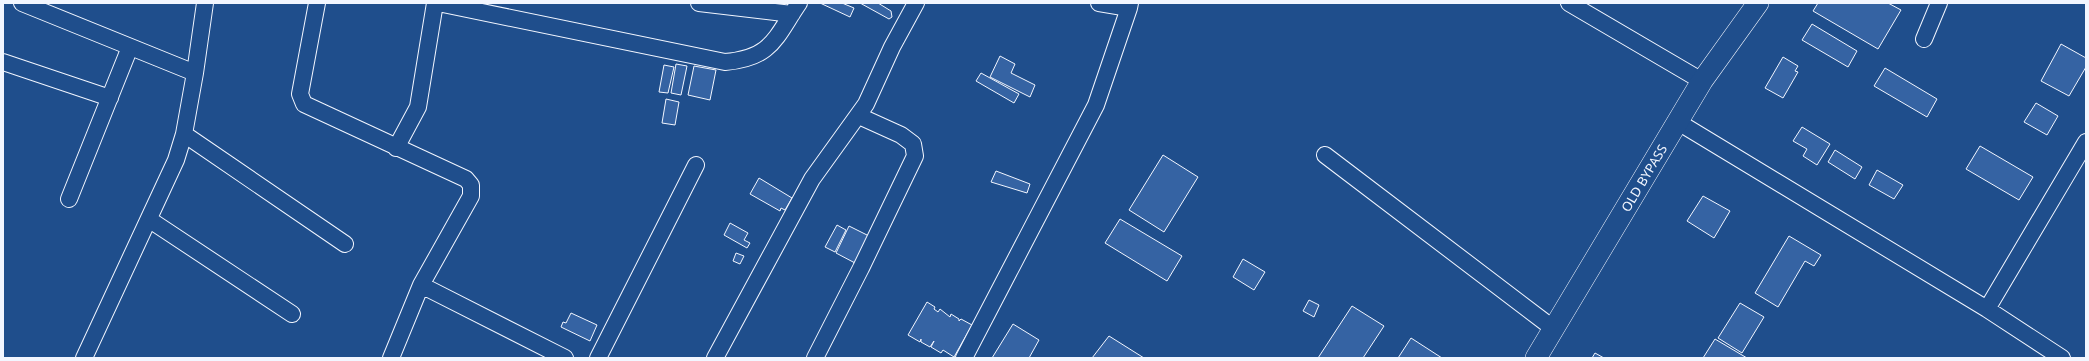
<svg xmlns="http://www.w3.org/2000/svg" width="2089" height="361" font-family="'Noto Sans',sans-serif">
<rect width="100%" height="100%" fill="#1f4e8c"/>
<path fill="#3563a3" stroke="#f2f6ff" d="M820,3h22l12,5 -4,9z
M860,3h18l13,8 1,6 -3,2z
M1818,3h70l13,7 -23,39 -65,-38z
M1812,24l45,27 -9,16 -46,-27z
M2061,44l25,14v9l-17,29 -28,-15z
M1000,56l15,8 -4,9 24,12 -5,12 -40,-20z
M1783,57l15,9 -3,5 3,1 -15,26 -18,-10z
M676,64l11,2 -6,29 -10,-2z
M664,65l10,2 -6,26 -9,-1z
M694,66l22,4 -6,30 -22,-5z
M1885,68l52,31 -10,18 -53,-31z
M981,73l38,21 -5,9 -38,-22z
M666,99l13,3 -4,23 -13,-2z
M2036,103l22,13 -11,19 -23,-13z
M1802,127l28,17 -13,21 -14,-9 4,-7 -14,-8z
M1980,146l53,31 -14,23 -53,-31z
M1835,150l27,17 -7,12 -27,-17z
M1163,155l35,22 -34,55 -35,-22z
M1877,170l26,15 -9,14 -25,-14z
M996,171l34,13 -3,9 -36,-11z
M759,178l33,20 -7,12 -4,-2 -1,3 -30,-17z
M1703,196l27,15 -16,27 -27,-17z
M1120,219l62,37 -15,25 -62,-38z
M730,223l18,10 -4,7 6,3 -3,5 -23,-13z
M837,225l9,5 -11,22 -10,-5z
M849,226l20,10 -14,27 -19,-10z
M1789,236l32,19 -7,11 -9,-5 -27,46 -23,-14z
M736,253l8,3 -4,8 -7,-3z
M1243,259l22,13 -11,18 -21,-13z
M1309,300l10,5 -5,12 -11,-6z
M927,302l8,5 -1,2 4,3 2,-3 10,8 1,-3 8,5v2l2,-2 11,6 -18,32 -11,-7 -2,3 -10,-6 3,-6 -4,6 -9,-5v-3l-1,3 -12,-7z
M1740,303l24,14 -22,36 -24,-15z
M1352,306l32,20 -21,32h-45z
M571,313l26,12 -7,16 -29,-14 2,-5 3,1z
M1013,324l26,16 -10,18h-37z
M1109,336l35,22h-52z
M1411,338l31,20h-44z
M1715,339l32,19h-44z
M1595,353l9,5h-12z"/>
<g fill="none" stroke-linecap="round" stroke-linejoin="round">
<g stroke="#f2f6ff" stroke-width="18">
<path id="minor" d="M22,3l173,70 10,-70
M317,3l-17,91 4,10 162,75 5,6v11l-50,89 -30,73
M438,3l287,59c47,-4 50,-24 74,-59
M699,3l93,11
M1099,3l30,5 1,-5
M1569,3l133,78
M1924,39l15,-36
M3,62l107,36
M1678,122l309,187 75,49
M184,134l161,110
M396,148l22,-41 17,-104
M1325,155l229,174
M69,199l61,-152
M150,220l142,94
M421,285l144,73
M1987,309l99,-167
M84,358l92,-198 8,-26 11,-61
M598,358l98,-193
M715,358l97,-179 54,-75 26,-57 24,-44
M815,358l46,-90 54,-112 -2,-12 -12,-9 -42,-19
M964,358l132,-253 33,-97"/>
</g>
<g stroke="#f2f6ff" stroke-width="22">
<path id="major" d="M1536,358l166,-277 56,-78"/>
</g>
<use href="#minor" stroke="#1f4e8c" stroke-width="16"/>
<use href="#major" stroke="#1f4e8c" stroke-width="21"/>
</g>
<g text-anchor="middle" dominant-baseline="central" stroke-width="3" stroke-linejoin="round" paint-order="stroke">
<g font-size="13" fill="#f2f6ff" stroke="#1f4e8c">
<text transform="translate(1644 178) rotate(-59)">OLD BYPASS</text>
</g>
</g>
<rect width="2089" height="361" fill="none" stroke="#f2f6ff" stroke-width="8"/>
</svg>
